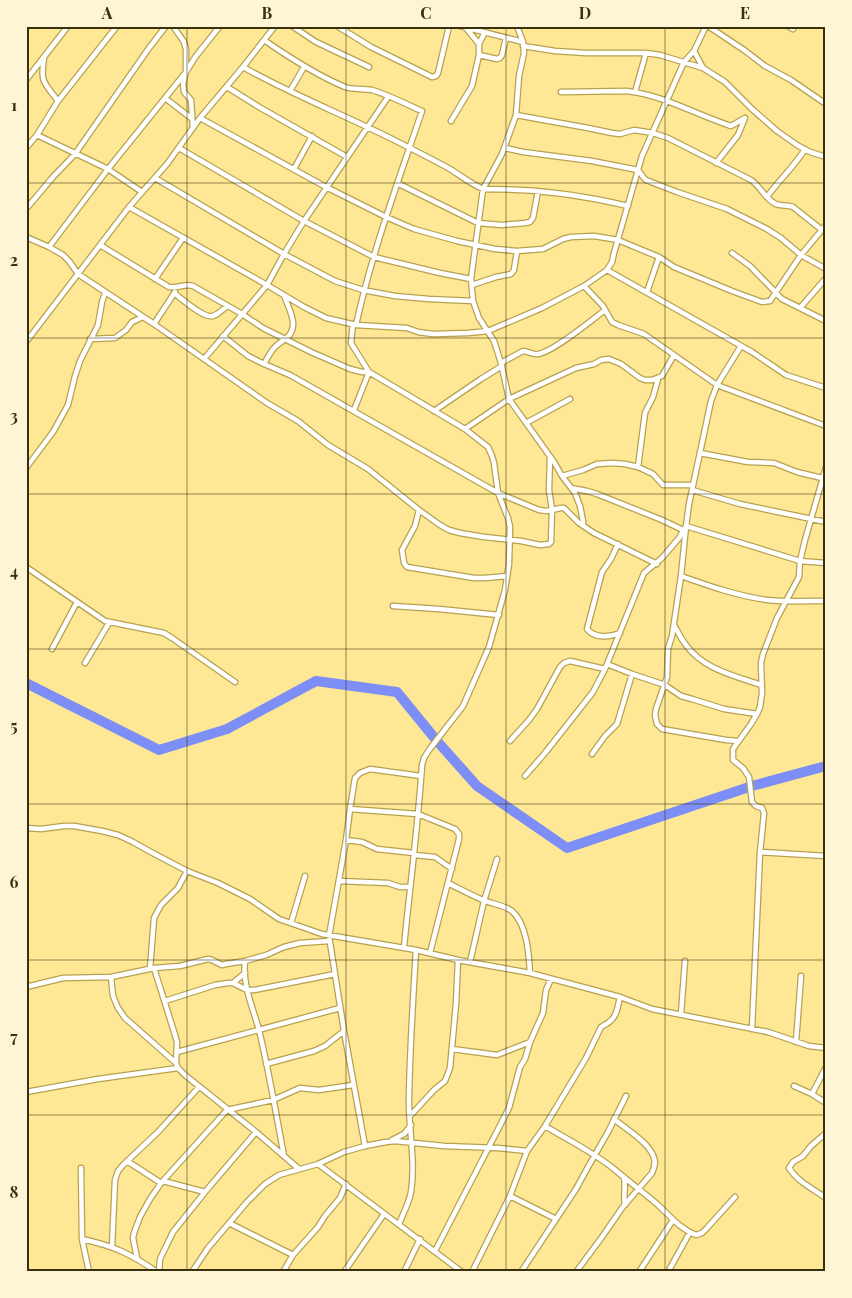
<svg xmlns="http://www.w3.org/2000/svg" width="852" height="1298" font-family="'Playfair Display',serif">
<rect width="100%" height="100%" fill="#ffe895"/>
<g fill="none" stroke-linecap="round" stroke-linejoin="round">
<path stroke="#7d8ff6" stroke-width="10" d="M26,683l133,67 68,-21 89,-48 81,11 40,49 40,45 90,62 185,-62 74,-20"/>
<g stroke="#b7a14f" stroke-width="7">
<path id="street" d="M173,26l11,16 2,7v23l-3,12 1,8 7,8 2,28
M292,26l24,16 53,25
M337,26l34,21 61,30 4,-1 2,-3 11,-47
M460,26l63,16
M517,26l6,16 1,11 -5,23 -3,39 -14,39 -19,35 -12,90 2,22 6,17 15,23 7,22 8,36 45,63 8,14 13,17 5,13 3,15v4
M708,26l36,24 21,16 26,14 35,24
M788,26l5,3
M466,28l13,16
M264,40c26,18 52,35 81,47 8,3 18,1 27,3 17,5 34,14 50,21 -24,71 -50,141 -66,214
M523,46l32,5 31,2h60l14,2 43,13 22,14 27,27 25,22 20,14 13,7 16,5
M694,51l9,17
M479,55l18,4 3,-1 2,-3 4,-17
M44,58c-4,25 0,24 14,43
M243,67c49,28 102,48 153,74 18,9 36,18 54,28 11,7 21,15 33,20 36,0 71,2 106,9 13,2 26,5 39,8
M26,80l42,-54
M227,87l32,20 88,50
M290,91l14,-24
M561,92l66,-1c36,4 70,24 104,35l14,-8 -7,17 -22,28
M635,92l11,-39
M165,98l26,20
M516,115l72,13 24,5 8,1 14,-4 19,3 15,5 83,42c9,6 13,17 23,23 5,4 13,1 19,4l29,23
M200,118l126,69 60,30 28,12 43,12 38,8 22,2 26,-2 20,-10 8,-2 23,-1 24,4 41,17 15,10 58,24 30,11 8,-1 31,-46 25,-30
M451,121l21,-35 7,-31v-11l6,-12
M37,135l71,34 34,23
M26,148l11,-13 21,-34 59,-75
M179,148l125,73 70,36 66,16 31,6
M505,148l18,4 69,9 46,9 6,8 2,2 31,12 50,17 40,20 14,9 20,17 25,14
M294,169l18,-33
M155,178l129,76 51,27 28,9 32,6 34,3 44,2
M397,183l81,40 24,2 23,-2 5,-1 3,-4 5,-27
M767,197c12,-17 27,-30 38,-48
M129,207l138,78 37,22 22,11 30,7 51,3 11,4 15,2 35,-1 20,-2 54,-23 42,-22 23,-16 5,-8 2,-9 28,-97 42,-94 10,-11 12,-25
M26,209l27,-32 22,-23 74,-106 17,-22
M26,237l23,10 14,8 6,6 9,13 76,50 113,79 31,18 30,24 40,24 51,41 21,15 9,5 11,3 24,4 37,4 19,4 9,-1 2,-2 1,-32 -3,-20 1,-33
M100,245l69,42c9,2 15,-4 24,-1l49,28 21,14 48,24 39,17 12,3h7l96,57 23,18 4,9 2,7 4,30 10,25 2,9 -1,37 -4,26 -16,57 -26,59 -34,44 -5,8 -2,7c-4,61 -12,121 -18,182
M49,247l59,-78 78,-97 10,-16 24,-30
M732,253l18,13 32,33 44,22
M607,270l145,82 34,23 40,13
M155,279l28,-41
M472,285l24,-8 15,-3 3,-4 3,-19
M584,286l19,20 9,16 6,3 26,9 73,51 109,41
M647,292l12,-35
M174,293c8,6 30,26 39,23 6,-2 10,-7 14,-10
M800,308l26,-30
M154,324l21,-32
M353,324l-2,19 18,29 -15,38
M223,336l25,20 16,8 26,11 208,118 41,17 8,1 14,-3h3l15,15 15,10 63,31
M90,339l25,-1 11,-8 6,-8 11,-5
M26,342l103,-135 38,-43 33,-46 43,-51 32,-41
M204,359l63,-74 17,-31 20,-33 84,-124
M501,363l22,-12c5,0 9,4 15,3 15,-2 54,-34 67,-44
M264,364c3,-5 6,-12 11,-17 8,-8 19,-10 18,-25 -1,-9 -6,-18 -9,-27
M434,411l47,-32 21,-13
M526,423l44,-24
M465,429l44,-30 67,-31 18,-4 7,-4 8,-1 12,5 19,14 5,2h7l10,-4 12,-21
M700,453l48,9 26,1 23,9 29,7
M638,467l7,-54 8,-16 5,-18
M26,468l27,-36 15,-27 7,-29 5,-15 18,-36 4,-23 3,-9
M562,476l21,-6 14,-6 15,-1 13,1 13,3 15,7 10,11h30
M571,488l16,3 10,3 65,26 21,10
M692,490l48,14 86,18
M419,510l-4,16 -13,24 2,13 3,4 67,11h11l22,-2
M618,544l-7,15 -9,13 -15,57c8,10 23,8 33,4
M26,567l79,54 59,12 8,5 63,44
M681,576c28,10 57,20 86,24 19,2 40,1 59,1
M393,606l46,3 60,6
M674,625c4,7 7,14 12,20 17,24 49,31 75,40
M52,649l25,-47
M85,663l24,-40
M607,664l25,10 33,11 16,11 11,3 32,10 33,5
M510,741l19,-21 8,-11 23,-42 4,-4 6,-2 35,8
M738,741l-12,-1 -64,-11 -5,-5 -2,-9 1,-6 11,-32 1,-28 4,-13 9,-60 5,-50 3,-22 22,-103 6,-16 24,-39
M592,754l13,-18 12,-12 15,-50
M525,776l20,-23 48,-61 12,-23 39,-96 18,-15 17,-20 7,-12 114,35 26,2
M350,809l68,5 37,15 4,5v5l-29,114
M26,828l15,1 23,-3h10l28,5 16,4 15,7 16,9 38,20 31,12 32,16 29,20 43,15 94,16 42,10 72,13 90,24 32,12 116,23 41,14 17,2
M346,840l16,2 15,7 37,4
M760,852l66,4
M414,855l21,2 17,12
M339,881l49,2 12,4h9
M448,883c12,6 23,12 35,17 9,4 21,5 29,11 15,13 17,44 18,62
M291,923l14,-47
M245,961c-3,23 8,47 14,69 10,41 17,84 25,126
M470,962l14,-61 13,-42
M154,968l21,67 2,7 -1,21
M150,969l4,-51 7,-13 17,-17 9,-17
M111,977l2,19 5,12 7,10 51,45 2,5 7,7 71,57 43,37
M233,983l12,-10
M26,987l37,-9 48,-1 43,-9 26,-2 28,-7 4,1 10,5 4,-1 19,-3 21,-6 18,-8 16,-4 29,-2
M165,1001l50,-16 13,-2h5l14,7h7l81,-16
M681,1014l4,-53
M752,1029l8,-177 4,-39 -2,-5 -6,-2 -4,-4 -3,-25 -6,-9 -10,-8v-11l18,-25 6,-10 3,-7 2,-14 -1,-30 2,-9 14,-36 22,-41 1,-16 5,-21 21,-73
M796,1042l5,-66
M452,1049l45,6 33,-13
M177,1052l163,-44
M266,1064l48,-13 11,-5 19,-15
M794,1086l18,8 14,9
M26,1092l72,-13 80,-11
M812,1094l14,-27
M410,1116l24,-26 11,-9 5,-13 6,-64 2,-44
M545,1126c23,14 48,26 69,43 14,12 29,23 43,35 12,11 23,25 39,31l6,-2 5,-5 28,-31
M826,1133l-15,13 -8,10 -10,6 -4,6c8,13 24,21 37,30
M392,1140l12,-6 7,-9
M365,1146l-21,-115 -15,-95 17,-96 4,-31 5,-31 5,-5 10,-4 51,7
M127,1161l34,22
M318,1164l144,108
M81,1168l1,71 7,33
M624,1178c2,9 -1,18 1,27
M163,1181l42,11
M510,1196l46,23
M229,1223l64,32
M399,1224c4,-10 10,-21 12,-32 5,-32 -3,-64 -2,-96 1,-49 4,-98 7,-146
M82,1239c32,7 49,15 75,33
M112,1247l3,-67 3,-9 5,-6 35,-33 41,-45
M435,1251l74,-143 11,-41 5,-8 5,-17 13,-29 3,-23 5,-11
M137,1258l-4,-20 1,-5 6,-16 10,-18 11,-16 66,-73 46,-10 27,-12 19,2 34,-5
M159,1272l1,-13 13,-27 32,-40 51,-60
M192,1272l16,-24 39,-46 18,-18 14,-9 39,-11 26,-12 21,-6 21,-4 9,-1 49,5 54,2 29,3
M283,1272l10,-17 25,-28 7,-11 15,-18 6,-14
M344,1272l40,-58
M404,1272l16,-33
M472,1272l38,-76 17,-45 18,-25 41,-68 15,-31c3,-2 6,-3 8,-5 8,-5 9,-17 11,-25
M521,1272l55,-83 12,-22 20,-35 18,-36
M576,1272l26,-35 20,-29 30,-35c2,-5 4,-10 2,-15 -4,-15 -28,-29 -40,-39
M639,1272l34,-52
M668,1272l22,-40"/>
</g>
<use href="#street" stroke="#fff" stroke-width="4.5"/>
</g>
<path fill="none" stroke="#39300c" stroke-width="1" stroke-opacity="0.55" d="M187,26v1246M346,26v1246M506,26v1246M665,26v1246M26,183h800M26,338h800M26,494h800M26,649h800M26,804h800M26,960h800M26,1115h800"/>
<rect width="852" height="1298" fill="none" stroke="#fef5d6" stroke-width="55"/>
<rect x="28" y="28" width="796" height="1242" fill="none" stroke="#39300c" stroke-width="2"/>
<g font-size="16" text-anchor="middle" font-weight="bold" fill="#39300c">
<text x="107" y="19">A</text>
<text x="267" y="19">B</text>
<text x="426" y="19">C</text>
<text x="585" y="19">D</text>
<text x="745" y="19">E</text>
<text x="14" y="111">1</text>
<text x="14" y="266">2</text>
<text x="14" y="422">3</text>
<text x="14" y="577">4</text>
<text x="14" y="732">5</text>
<text x="14" y="888">6</text>
<text x="14" y="1043">7</text>
<text x="14" y="1198">8</text>
</g>
</svg>
